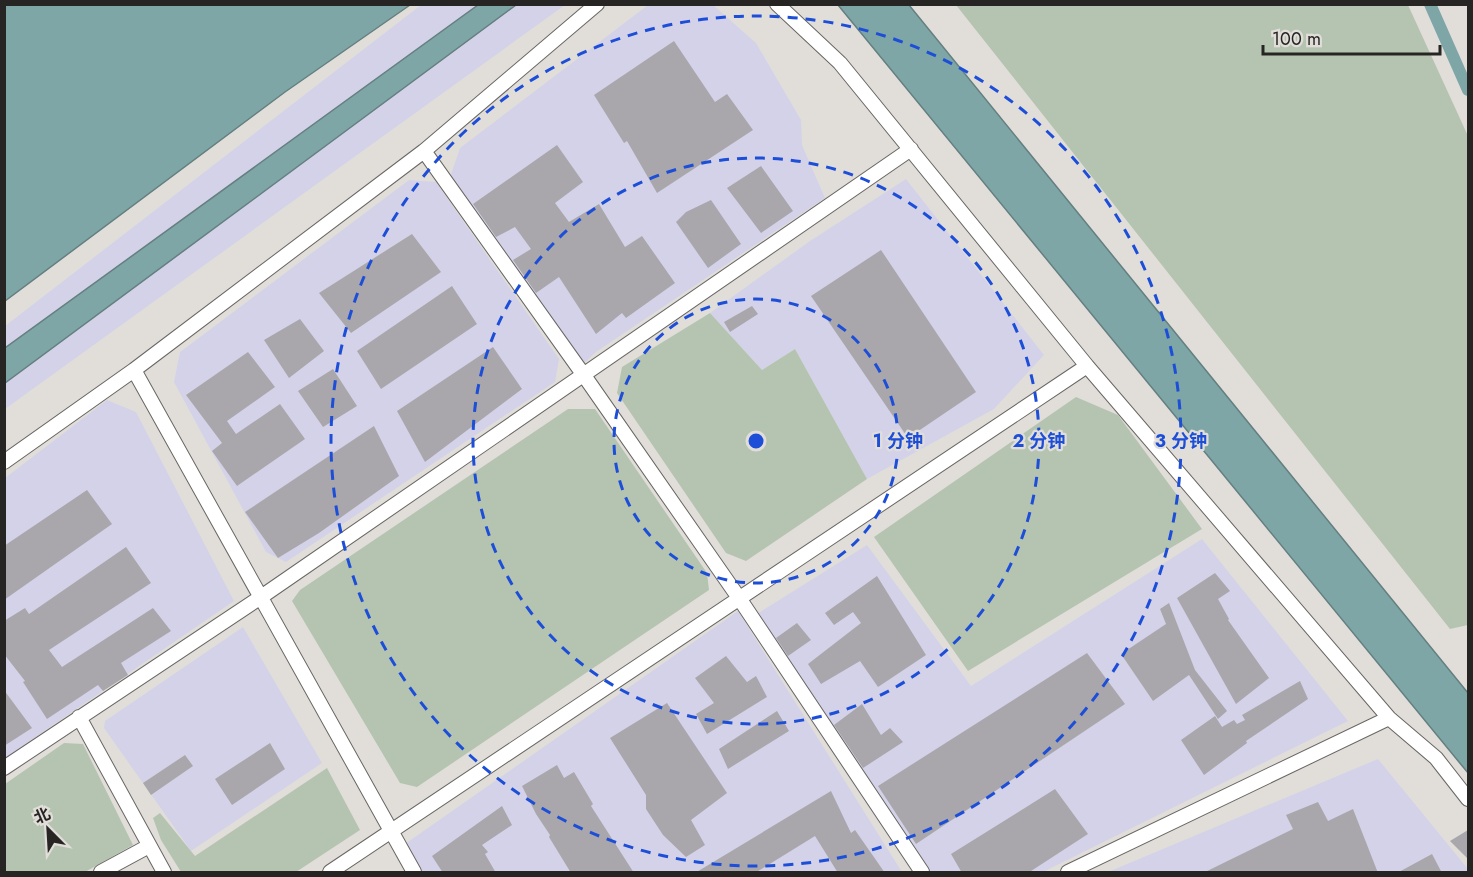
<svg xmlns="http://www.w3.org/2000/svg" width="1473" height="877" font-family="Jost,'Noto Sans SC',sans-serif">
<rect width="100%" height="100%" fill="#e1deda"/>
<path fill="#d4d2e8" d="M712,4l44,39 45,77 1,25 23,53 -229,154 -13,12 -135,-181 12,-35 188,-143z
M421,5h144l-560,404v-83z
M906,179l138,176 -50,54 -127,70 -72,-130 -33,21 -52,-57 100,-72z
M409,180l27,2 123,177 -4,23 -269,180 -20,-10 -92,-170 6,-30z
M107,400l29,12 98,189 -229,157v-280z
M1202,539l146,182 -305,151h-112l-179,-255 115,-72 104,141z
M738,611l164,261h-480l-17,-28z
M243,627l79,136 -131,88 -87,-123 1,-7z
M1378,759l90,110v3h-360z"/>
<path fill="#b5c4b1" d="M956,5h452l60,131v489l-18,4z
M710,313l52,57 33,-21 72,130 -121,82 -20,-8 -109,-160 5,-26z
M1076,397l42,18 84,114 -234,142 -94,-134z
M568,409h27l112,164 2,17 -292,197 -17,-4 -108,-182 8,-11z
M64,743l19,1 50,101 -48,27h-80v-88z
M327,768l33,62 -64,42h-115l-20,-32 -8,-22 7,-5 35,43z"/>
<path fill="#7fa6a7" stroke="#647f7f" stroke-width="1.5" d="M5,4h404l1,1 -125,87 -280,209z
M478,5h38l-511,378v-35z
M838,5h71l559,688v80z"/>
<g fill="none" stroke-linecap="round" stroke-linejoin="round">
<path stroke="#7fa6a7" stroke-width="12" d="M1430,4l38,86"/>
</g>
<path fill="#a9a7ab" d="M674,41l41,61 12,-8 26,36 -96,63 -30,-52 -3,2 -30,-48z
M557,145l26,37 -28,21 14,19 30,-18 26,43 17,-11 33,47 -49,35 -4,-5 -26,21 -37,-57 -23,16 -23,-33 18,-11 -16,-22 -19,10 -23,-33z
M761,166l32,45 -32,22 -34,-45z
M711,200l30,44 -33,24 -32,-46 10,-10z
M412,234l29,38 -90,61 -32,-40z
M881,250l95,142 -68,46 -97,-142z
M452,286l25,38 -96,65 -24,-38z
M752,306l6,8 -28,18 -6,-10z
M300,319l24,32 -35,27 -25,-38z
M493,347l29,42 -97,73 -28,-51z
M248,352l27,35 -48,34 9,13 44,-30 25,35 -68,47 -25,-35 10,-8 -36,-48z
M333,369l24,37 -34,21 -25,-36z
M374,426l25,50 -80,57 -41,25 -33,-46z
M87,490l25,34 -108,76v-54z
M126,547l25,36 -102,67 13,17 91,-59 18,23 -50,32 7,12 -25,16 -5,-6 -51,34 -24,-37 2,-1 -21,-27v-33l21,-13 4,6z
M1215,573l15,18 -12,8 11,20 -1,1 41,58 -33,26 -59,-106z
M877,576l49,79 -48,32 -18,-26 -39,23 -13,-20 53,-41 -8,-11 -19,13 -9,-12z
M1169,603l26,67 32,41 -9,8 -29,-44 -36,26 -32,-47 45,-30 -6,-15z
M797,623l14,17 -23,16 -12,-18z
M1087,653l38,51 -209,140 -38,-58z
M726,656l21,26 9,-6 11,21 -60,37 -11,-20 18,-11 -19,-25z
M1300,681l8,18 -62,42 1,2 -43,32 -23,-35 34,-24 7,11 12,-7 3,4 8,-4 -3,-5z
M4,690l28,38 -28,18z
M667,703l60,90 -36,27 14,25 -19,12 -23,-22 -17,-26v-14l-36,-57z
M862,704l19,31 9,-7 13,14 -40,26 -29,-43z
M777,711l12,20 -61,38 -9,-20z
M270,743l15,26 -53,36 -17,-26z
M185,755l8,11 -42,29 -8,-12z
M557,765l7,13 10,-6 19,32 -2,2 43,67h-63l-22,-36 1,-2 -14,-21 -14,-28z
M1055,789l33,45 -60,39h-66l-11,-19z
M831,791l20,42 4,-3 30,43h-47l-23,-37 -60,37h-60z
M1318,802l10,19 25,-12 25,64h-175l90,-44 -7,-14z
M502,806l10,19 -30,20 6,7 -3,2 11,19h-53l-11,-17z
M1468,830v29l-18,-18z
M1432,854l10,19h-45z"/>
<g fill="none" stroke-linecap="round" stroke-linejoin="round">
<g stroke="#686663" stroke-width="16">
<path id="minor" d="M777,4l63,59 247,303 302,352 47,40 32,41
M424,151l159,223 156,224 183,274
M134,370l280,502
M4,462l130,-92 290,-219 173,-147
M79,717l85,155
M4,768l257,-171 650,-448
M101,872l48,-26
M330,872l757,-506
M1068,872l321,-154"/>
</g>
<use href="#minor" stroke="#fff" stroke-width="14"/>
</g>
<g fill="none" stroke="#1d4ed8" stroke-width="3" stroke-dasharray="10 8">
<circle cx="756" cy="441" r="142"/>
<circle cx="756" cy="441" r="283"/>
<circle cx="756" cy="441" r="425"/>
</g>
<circle cx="756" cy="441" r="9" fill="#1d4ed8" stroke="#e1deda" stroke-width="3"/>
<g font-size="18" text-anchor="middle" font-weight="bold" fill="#1d4ed8" stroke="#e1deda" stroke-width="4.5" stroke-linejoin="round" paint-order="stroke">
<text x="898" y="447">1 分钟</text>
<text x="1039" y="447">2 分钟</text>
<text x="1181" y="447">3 分钟</text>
</g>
<rect width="1473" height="877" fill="none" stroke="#262523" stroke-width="12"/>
<g transform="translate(48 829) rotate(336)" stroke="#e1deda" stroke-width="4.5" paint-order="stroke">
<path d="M0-4.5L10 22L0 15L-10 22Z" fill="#262523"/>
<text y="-9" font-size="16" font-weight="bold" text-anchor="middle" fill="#262523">北</text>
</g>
<path d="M1263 45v9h177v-9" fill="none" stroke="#262523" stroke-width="3"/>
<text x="1272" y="45" font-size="18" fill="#262523" stroke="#e1deda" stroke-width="4.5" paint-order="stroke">100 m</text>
</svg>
